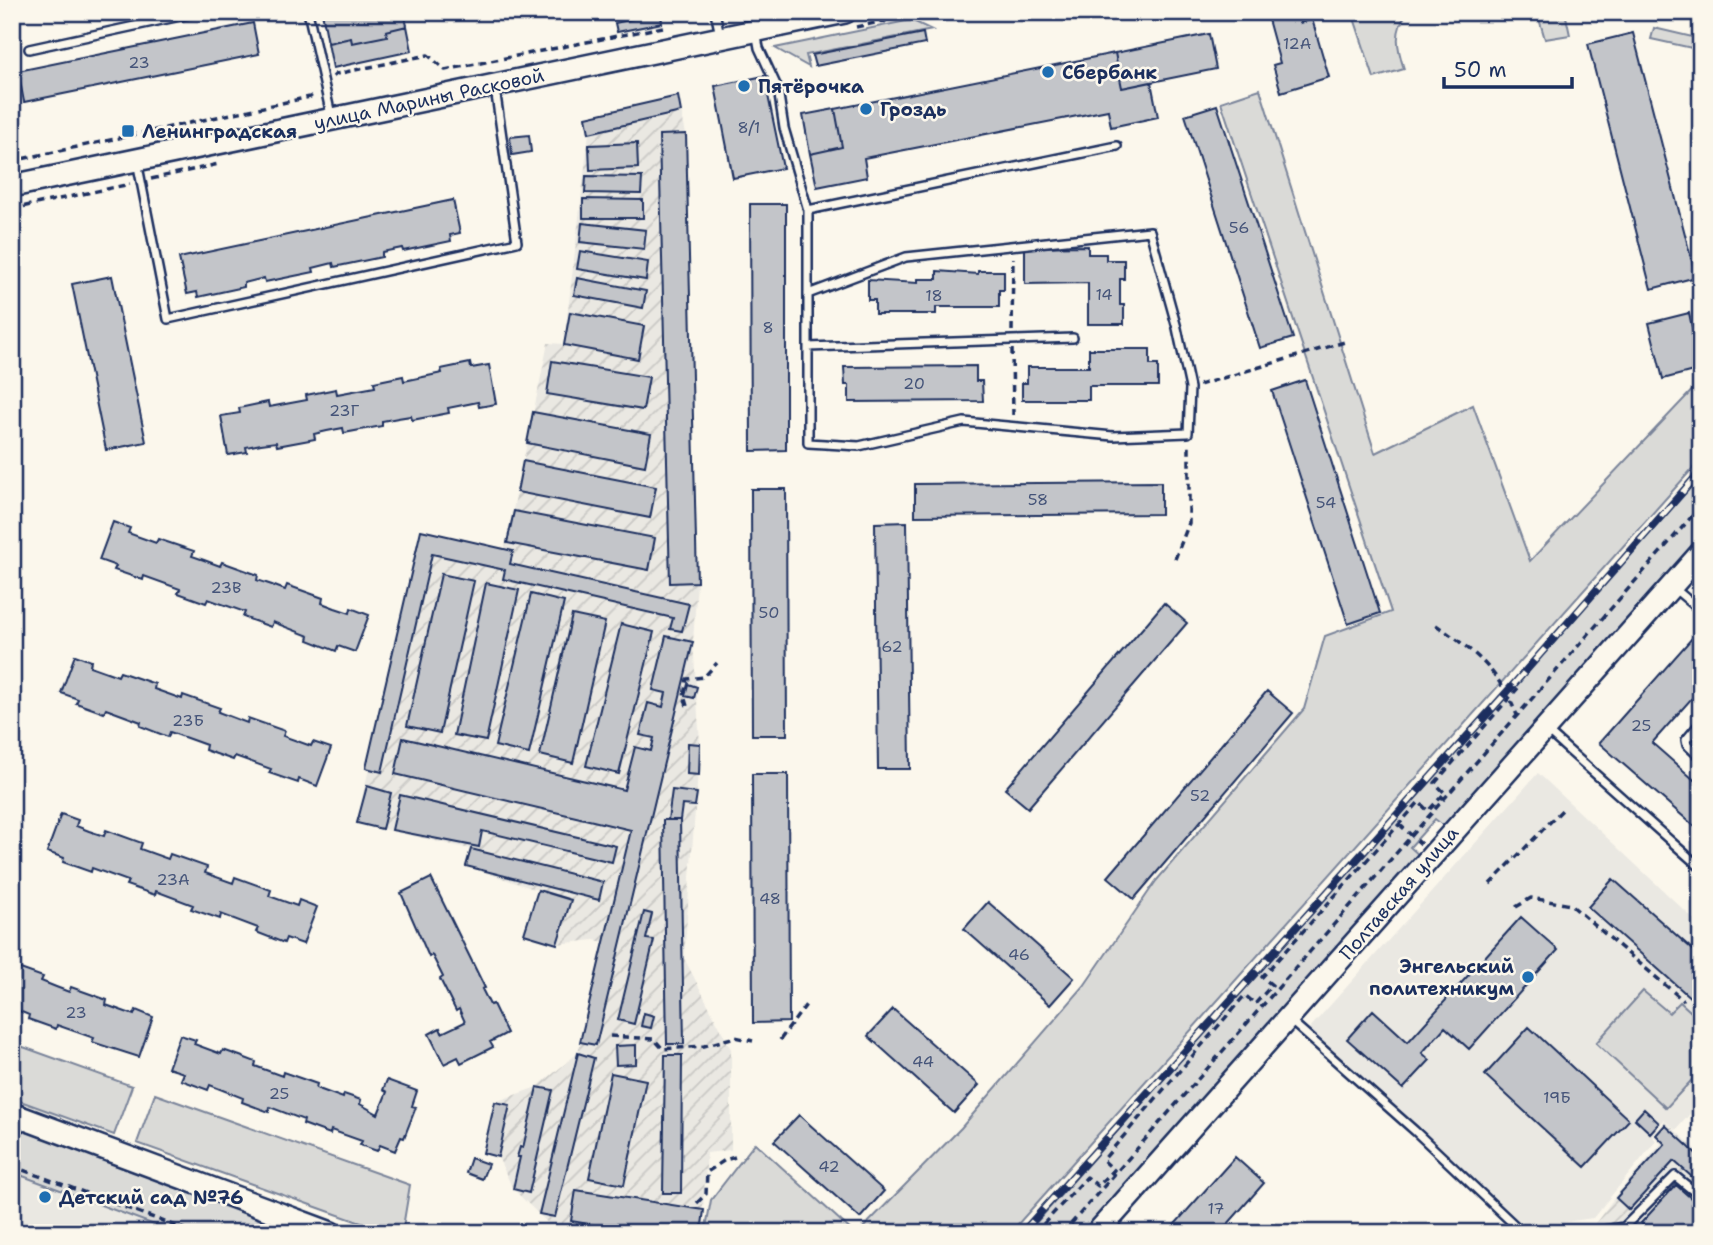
<svg xmlns="http://www.w3.org/2000/svg" width="1713" height="1245" font-family="'Shantell Sans',sans-serif">
<defs>
<pattern id="industrial-furrows" width="10" height="10" patternUnits="userSpaceOnUse" patternTransform="scale(1.75)"><rect width="10" height="10" fill="#eae8e2"/><path d="M-1 1l2-2M0 10L10 0M9 11l2-2" fill="none" stroke="#c8c7c4"/></pattern>
</defs>
<rect width="100%" height="100%" fill="#fbf7ec"/>
<filter id="ink" filterUnits="userSpaceOnUse"><feTurbulence type="fractalNoise" baseFrequency=".0143" numOctaves="2"/><feDisplacementMap in="SourceGraphic" scale="14" xChannelSelector="R" yChannelSelector="G"/><feConvolveMatrix kernelMatrix="1 2 1 2 8 2 1 2 1" color-interpolation-filters="sRGB"/></filter>
<g filter="url(#ink)">
<path fill="#eae8e2" d="M1538,773l163,153v175l-25,29 -12,-10 -12,15 4,6 -63,77 -69,10 -215,-199z
M12,1172l131,49 33,12h-164z"/>
<path fill="url(#industrial-furrows)" d="M678,96l8,38 11,448 -4,60 7,102 -16,214 47,91v101l-24,3 -6,80h-143l-45,-44 -15,-32 -15,-4 12,-51 42,-15 41,-34 26,-111 -10,-2 -37,4 -34,-11 14,-43 -71,-24 4,-17 -113,-26 64,-293 84,18 43,-205 16,1 25,-211 -3,-16z
M1665,1121l36,33v79h-113l30,-40 43,-49 -7,-9z"/>
<path fill="#dadad7" stroke="#7a849a" stroke-width="2" d="M1352,12h56c-15,19 -11,35 -4,57l-30,9z
M1537,12h28l5,23 -25,4z
M911,20l21,10 -126,25 3,12 -34,-19z
M1654,28l47,11v11l-50,-11z
M1260,89l115,364 98,-48 57,156 171,-180v78l-691,774h-152l103,-105 123,-142 72,-105 148,-172 21,-73 66,-24 -170,-510z
M1701,474v65l-256,288 -10,-8 -25,28 10,9 -338,377h-55z
M1643,991l26,22 11,-11 21,19v49l-35,38 -70,-65z
M12,1043l120,43 -18,49 -102,-37z
M155,1094l255,91 -8,48h-13l-252,-90z
M12,1127l25,8 226,85 -5,13h-82l-164,-61z
M755,1143l99,90h-149l6,-33z"/>
<path fill="#c3c5c9" stroke="#1b2f5e" stroke-width="2" d="M322,12h82l3,14 -21,5 1,5 -35,7 -1,-5 -23,5z
M1266,12h31l3,11 12,-4 17,58 -48,15 -8,-27 7,-2z
M661,13l1,10 -45,9 -2,-9z
M253,23l6,31 -235,48 -6,-31z
M407,26l5,25 -79,17 -5,-25 23,-5 1,5 35,-7 -1,-5z
M923,33l2,11 -110,22 -3,-11z
M1633,33l63,244 -45,12 -63,-245z
M1209,34l7,35 -94,19 -7,-35z
M1115,53l7,35 29,-6 7,35 -47,10 -3,-17 -244,48 3,19 -50,10 -7,-33 32,-7 -7,-38z
M764,76l19,92 -50,10 -18,-92z
M678,96l3,16 -92,21 -3,-16z
M1217,105l76,233 -33,10 -75,-233z
M835,109l7,38 -32,7 -7,-39z
M686,134l11,448 -27,1 -11,-448z
M529,135l2,17 -19,3 -2,-18z
M637,143l1,25 -48,2 -1,-25z
M586,176l56,1 -1,17 -56,-1z
M583,199l60,1v18h-60z
M453,200l7,33 -10,2 1,6 -48,10 -1,-3 -20,4v5l-48,10 -1,-4 -20,5 1,4 -49,10 -1,-4 -20,5v4l-46,10 -1,-5 -10,2 -8,-36z
M750,204h36v246l-35,1z
M582,223l64,7 -2,19 -64,-7z
M1088,246v8h18v6h18v19h-4v26h4v19h-36v-41l-63,1v-37z
M580,251l68,11 -2,18 -69,-11z
M937,271l41,3v-3h26v19h-5v17h-63v7h-61v-14h-7v-20l50,3v-4h19z
M112,276l34,166 -40,8 -34,-166z
M577,278l69,13 -3,17 -69,-13z
M570,312l74,14 -6,33 -74,-14z
M1689,313l12,56 -38,10 -14,-56z
M1089,349h61v16h8v21h-69v14h-67v-17h5v-16h62z
M552,361l97,16 -6,33 -96,-16z
M470,363l1,5 18,-3 7,39 -17,3 -1,-5 -30,6 1,5 -37,7 -1,-4 -13,2 -16,3v5l-38,7 -1,-5 -16,3 -13,3 1,5 -38,7 -1,-4 -15,2 -15,3 1,5 -19,3 -7,-39 19,-3 -1,-5 29,-6 1,5 38,-7 -1,-5 30,-6 1,5 38,-7 -1,-5 29,-6 1,5 38,-8 -1,-4z
M976,366v15h6l1,20 -134,1v-17h-4l-1,-18z
M1305,380l75,233 -32,11 -76,-233z
M533,412l118,22 -6,32 -118,-23z
M523,461l133,26 -6,31 -133,-26z
M1161,482v32l-246,2v-32z
M751,489h35l1,246h-35z
M514,511l141,27 -6,32 -142,-27z
M113,522l17,6 -2,5 28,10 2,-4 36,12 -2,5 12,4 16,6 2,-4 36,13 -1,5 15,5 13,5 2,-5 36,13 -1,5 13,5 15,5 1,-5 18,7 -14,37 -17,-6 -2,5 -28,-11 1,-4 -36,-14 -2,5 -28,-10 2,-5 -37,-13 -2,4 -28,-10 2,-4 -36,-13 -1,4 -29,-10 2,-4 -17,-6z
M907,522l3,247h-32l-3,-246z
M421,530l92,21 -3,13 179,40 -7,27 -12,-2 3,-11 -170,-39 2,-9 -73,-16 -50,218 -16,-4z
M441,574l33,7 -34,152 -33,-7z
M486,583l33,7 -33,151 -32,-6z
M531,594l33,8 -35,152 -34,-8z
M1164,603l23,20 -159,185 -23,-19z
M572,615l33,7 -32,141 -33,-8z
M621,624l33,8 -35,142 -33,-8z
M1700,629l1,59 -49,55 49,43v46l-102,-89z
M666,636l27,6 -97,403 -16,-3 51,-212 -236,-56 8,-36 221,52 11,-43 16,4 3,-13 -14,-3 8,-32 15,4 3,-14 -13,-3z
M75,655l16,6 -1,5 28,10 2,-4 35,12 -1,5 28,10 1,-4 37,13 -2,4 29,11 1,-5 37,13 -2,5 28,10 2,-4 18,6 -14,38 -18,-7 -1,4 -29,-10 2,-4 -36,-13 -2,4 -28,-10 1,-5 -36,-13 -2,5 -28,-11 1,-4 -35,-13 -2,4 -28,-10 2,-4 -17,-6z
M688,684l9,3 -3,11 -9,-2z
M1267,691l26,22 -159,186 -26,-22z
M688,743l12,1 -1,31 -12,-1z
M752,774h36l1,248 -36,1z
M367,786l24,7 -9,36 -25,-6z
M672,790l25,3 -2,13 -13,-1 -2,15h-12z
M400,795l216,51 -4,16 -130,-31 -3,16 -87,-17z
M61,814l17,6 -2,6 13,5 15,5 2,-6 36,13 -2,6 28,10 2,-5 37,13 -2,6 28,10 2,-6 36,13 -2,6 28,10 2,-6 18,7 -14,37 -17,-6 -2,5 -28,-11 2,-4 -37,-14 -1,5 -29,-10 2,-4 -37,-14 -1,4 -29,-10 2,-4 -36,-13 -1,4 -28,-10 1,-4 -17,-6z
M663,820h17l4,224h-17z
M471,849l132,33 -4,18 -133,-34z
M431,878l54,110 -3,1 8,16 3,-1 14,29 -17,9 3,5 -32,16 -3,-6 -14,7 -15,-30 11,-6 2,5 23,-11 -6,-13 -3,2 -16,-32 3,-2 -11,-22 -3,2 -28,-64z
M1613,879l88,78v50l-113,-100z
M538,890l33,10 -14,44 -33,-10z
M988,902l86,76 -24,27 -86,-76z
M644,912l8,2 -6,25 8,1 -20,84 -16,-4z
M1521,917l37,33 -89,99 -24,-22 -23,26 8,7 -27,29 -56,-50 26,-29 35,32z
M12,966l31,11 -2,4 15,6 13,5 2,-5 36,13 -1,5 28,10 2,-5 17,7 -14,40 -47,-15 2,-4 -37,-13 -1,4 -28,-10 1,-4 -17,-7z
M893,1009l86,76 -25,28 -86,-77z
M644,1013l10,3 -3,12 -10,-2z
M1529,1027l100,93 -44,47 -100,-92z
M180,1035l16,5 -2,4 27,10 2,-4 17,6 16,6 -1,4 27,10 1,-4 34,12 -1,4 27,10 1,-4 17,6 -1,4 18,10 9,-22 -4,-2 4,-10 30,11 -5,15 4,1 -12,31 -3,-1 -6,14 -15,-6 -3,6 -17,-6 2,-4 -31,-11 -1,4 -27,-10 1,-4 -34,-13 -1,5 -27,-10 1,-4 -33,-13 -2,5 -27,-10 3,-7 -16,-5z
M636,1045v19l-20,1 -1,-19z
M578,1053l16,5 -39,159 -16,-3z
M665,1055h17l-1,138h-18z
M611,1073l35,7 -22,105 -35,-7z
M537,1087l16,3 -24,103 -16,-4 7,-32h-3l3,-10 3,1z
M495,1102l15,3 -12,52 -15,-4z
M1644,1109l15,14 -9,10 -15,-14z
M799,1115l85,76 -24,27 -86,-77z
M1665,1125l36,33v27l-27,-24 -45,49 -13,-12 49,-54 -9,-9z
M1235,1157l29,26 -44,50h-53z
M471,1158l17,6 -6,15 -16,-6z
M1676,1185l25,22v26h-20l-6,-6 -5,6 -8,-8 -10,8 -11,-10z
M576,1190l128,20 -3,23h-60l-70,-12z"/>
<g fill="none" stroke-linecap="round" stroke-linejoin="round">
<g stroke="#1b2f5e" stroke-width="12">
<path id="lane" d="M308,12l23,103
M715,12l5,23
M756,31l3,17 19,41 6,39 24,82v233l51,3 105,-24 149,14 75,-3 2,-45 -13,-60 -27,-97 -244,26 -98,37
M29,49l170,-37
M137,161l31,158 349,-77 -22,-154
M808,210l309,-64
M808,347l265,-9
M1675,589l26,22
M1701,722l-15,18 1,5 14,13
M1547,731l154,137
M1291,1021l124,110 108,102
M1584,1233l40,-6 51,-51 26,21"/>
</g>
<g stroke="#1b2f5e" stroke-width="26">
<path id="secondary" d="M12,186l833,-174
M12,1114l319,119
M1097,1233l604,-680"/>
</g>
<path stroke="#1b2f5e" stroke-width="3.5" stroke-dasharray="7 5" stroke-linecap="butt" d="M856,27l72,-15
M333,77l3,-3 92,-19 17,15 218,-43
M12,161l298,-64 4,-3
M151,179l68,-15
M12,209l118,-25
M1012,331l1,-73
M1012,349l1,66
M1199,385l149,-44
M1175,559l14,-36v-81
M1436,625c41,28 61,44 81,90
M687,706l-3,-10 3,-17 17,-2 13,-14
M1399,824l22,20
M1490,884l73,-75
M1516,907l15,-9 40,7 113,96
M610,1036l44,3 9,10 41,-3 31,-9 18,4
M780,1040l28,-38
M12,1166l183,67
M697,1203l9,-9 1,-22 18,-12 10,-3
M1035,1233l52,-56 11,9 16,-16 -11,-10 142,-165 10,9 17,-19 -10,-8 157,-175 9,9 17,-18 -10,-10 83,-95
M1063,1233l638,-727"/>
<use href="#lane" stroke="#fbf7ec" stroke-width="7"/>
<use href="#secondary" stroke="#fbf7ec" stroke-width="21"/>
<g stroke="#1b2f5e" stroke-width="8">
<path id="rail" d="M1022,1233l485,-541 194,-221"/>
</g>
<use href="#rail" stroke="#fbf7ec" stroke-width="5" stroke-dasharray="16" stroke-linecap="butt"/>
</g>
</g>
<g fill="#1f6fb2" stroke="#fbf7ec" stroke-width="2.5">
<circle cx="1048" cy="72" r="7"/>
<circle cx="744" cy="86" r="7"/>
<circle cx="866" cy="109" r="7"/>
<rect x="121" y="124" width="14" height="14" rx="3.5"/>
<circle cx="1528" cy="977" r="7"/>
<circle cx="45" cy="1197" r="7"/>
</g>
<g text-anchor="middle" dominant-baseline="central" stroke-width="5" stroke-linejoin="round" paint-order="stroke">
<g font-size="16" fill="#455479">
<text x="1297" y="43">12А</text>
<text x="139" y="62">23</text>
<text x="749" y="127">8/1</text>
<text x="1239" y="227">56</text>
<text x="1104" y="294">14</text>
<text x="934" y="295">18</text>
<text x="768" y="327">8</text>
<text x="914" y="383">20</text>
<text x="344" y="410">23Г</text>
<text x="1038" y="499">58</text>
<text x="1326" y="502">54</text>
<text x="226" y="587">23В</text>
<text x="769" y="612">50</text>
<text x="892" y="646">62</text>
<text x="188" y="720">23Б</text>
<text x="1641" y="725">25</text>
<text x="1200" y="795">52</text>
<text x="173" y="879">23А</text>
<text x="770" y="898">48</text>
<text x="1019" y="954">46</text>
<text x="76" y="1012">23</text>
<text x="923" y="1061">44</text>
<text x="279" y="1093">25</text>
<text x="1557" y="1097">19Б</text>
<text x="829" y="1166">42</text>
<text x="1216" y="1208">17</text>
</g>
<g font-size="19" font-weight="bold" fill="#1b2f5e" stroke="#fbf7ec" text-anchor="start">
<text x="1062" y="72">Сбербанк</text>
<text x="758" y="86">Пятёрочка</text>
<text x="880" y="109">Гроздь</text>
<text x="142" y="131">Ленинградская</text>
<text x="1514" y="966" text-anchor="end">Энгельский<tspan x="1514" dy="22">политехникум</tspan></text>
<text x="59" y="1197">Детский сад №76</text>
</g>
<g font-size="19" fill="#1b2f5e" stroke="#fbf7ec">
<text transform="translate(429 99) rotate(-12)">улица Марины Расковой</text>
<text transform="translate(1399 893) rotate(-49)">Полтавская улица</text>
</g>
</g>
<rect width="1713" height="1245" fill="none" stroke="#fbf7ec" stroke-width="42"/>
<rect x="21" y="21" width="1671" height="1203" fill="none" stroke="#1b2f5e" stroke-width="2.5" filter="url(#ink)"/>
<path d="M1444 77v10h128v-10" fill="none" stroke="#1b2f5e" stroke-width="3.5"/>
<text x="1454" y="77" font-size="21" fill="#1b2f5e" stroke="#fbf7ec" stroke-width="5" paint-order="stroke">50 m</text>
</svg>
